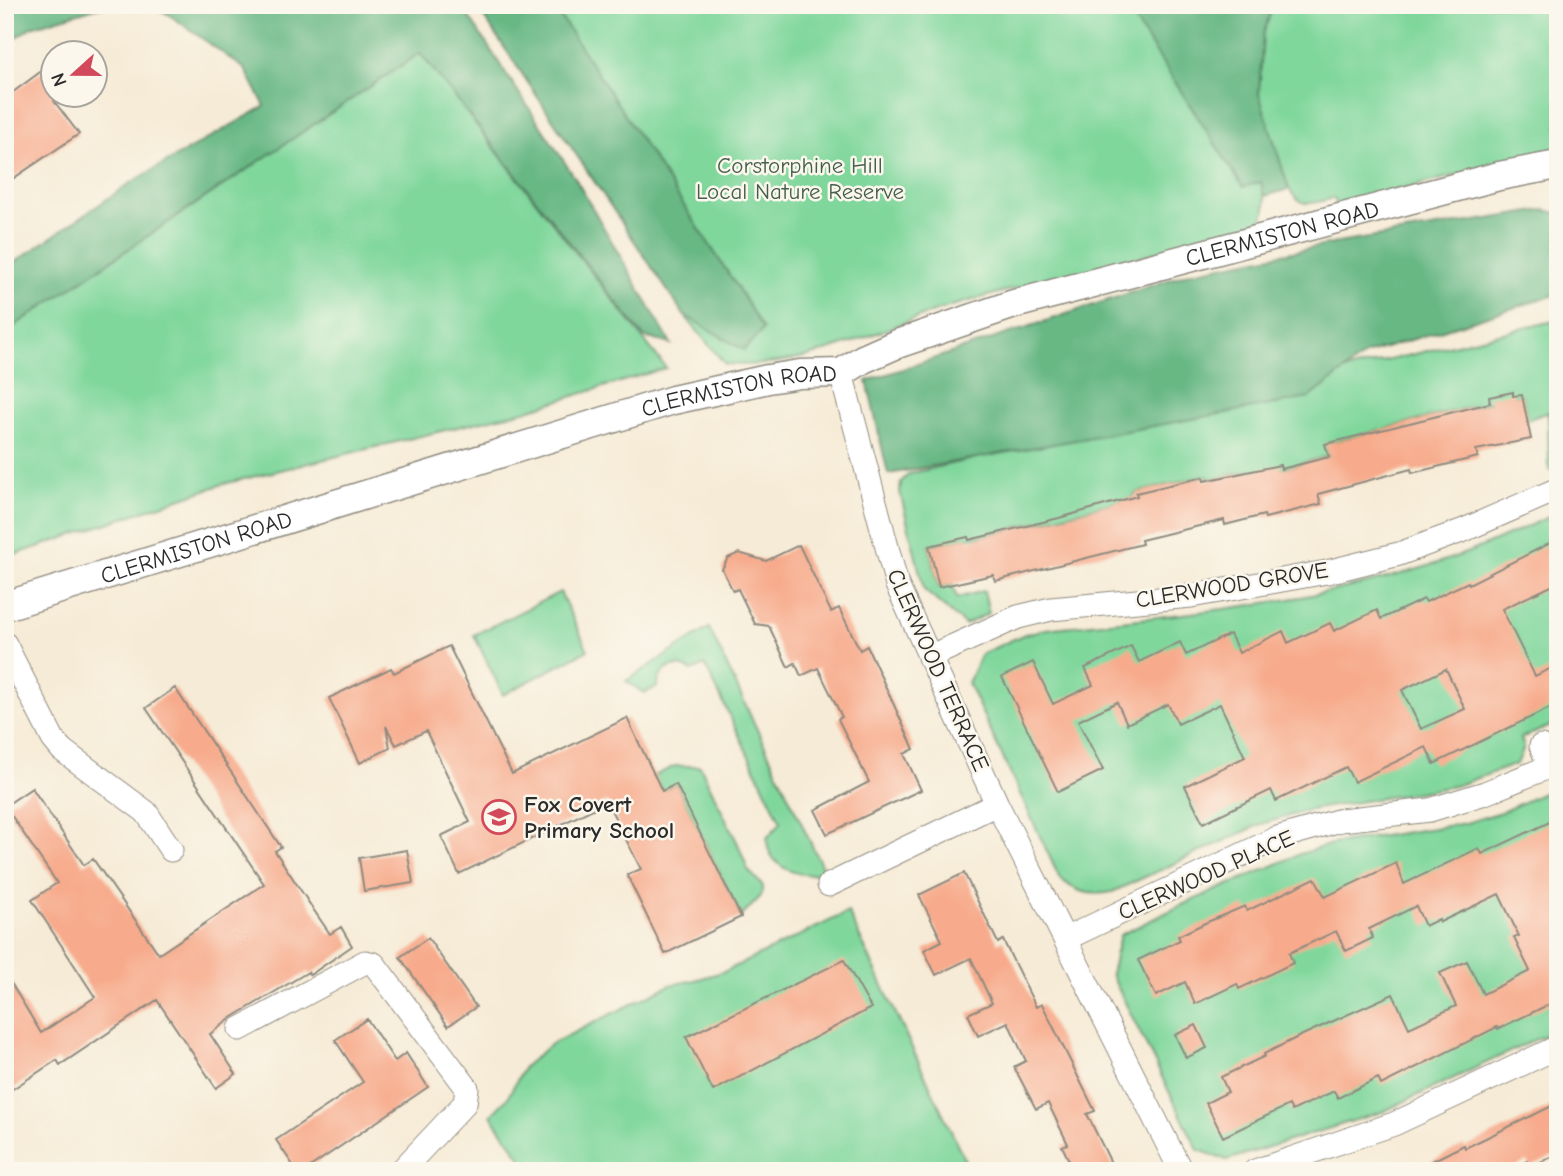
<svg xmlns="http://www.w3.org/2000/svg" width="1563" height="1176" font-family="'Comic Neue',sans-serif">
<rect width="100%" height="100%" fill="#fbf7ec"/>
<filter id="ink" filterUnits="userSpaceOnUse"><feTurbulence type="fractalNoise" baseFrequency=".0143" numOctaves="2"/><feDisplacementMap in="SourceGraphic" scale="14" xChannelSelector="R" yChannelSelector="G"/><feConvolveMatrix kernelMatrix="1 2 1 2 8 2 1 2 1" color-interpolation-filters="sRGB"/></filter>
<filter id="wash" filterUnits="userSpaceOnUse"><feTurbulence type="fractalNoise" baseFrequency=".00686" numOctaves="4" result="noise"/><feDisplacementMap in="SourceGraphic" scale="28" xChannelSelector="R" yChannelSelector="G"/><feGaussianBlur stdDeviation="1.57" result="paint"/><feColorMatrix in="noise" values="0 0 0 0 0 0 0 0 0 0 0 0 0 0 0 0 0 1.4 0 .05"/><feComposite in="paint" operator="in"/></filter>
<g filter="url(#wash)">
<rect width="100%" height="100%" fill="#f6ebd6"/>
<path fill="#80d79c" stroke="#568164" stroke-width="2" d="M476,5h1082v144l-221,57 -3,-8c-21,5 -32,12 -45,-9l-24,7c1,17 1,23 -15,32 -98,27 -197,49 -295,77 -77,23 -147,66 -230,59l-41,-49z
M420,53l246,315 -142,43 -301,73 -218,74v-226z
M1558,320v153l-9,-3 -1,-58 -21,8 -5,-25 -9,1 -187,48 2,12 -47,13 -38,3 -29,7 -11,-3 -67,17 -5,5 -147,38 -16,1 -39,9 10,41 13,-3 5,14 27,-7 5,22 -24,12 -41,-35 -24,-98 1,-10 8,-8z
M1558,513v210l-37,15 3,10 -7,16 -62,22 -146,24 -48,14 -149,68c-21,4 -37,1 -53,-15l-91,-194 13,-29 44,-20 21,-5c137,-15 277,-25 409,-72 35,-12 69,-30 103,-44z
M560,592l28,58 -85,45 -29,-60z
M709,628l115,243c-23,10 -58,-4 -57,-33l14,-16 -76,-157 -13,6c-16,-10 -32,-4 -35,16l-13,6 -18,-12z
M675,766h25l38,78 10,26 15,16 -2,10 -20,21 -65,-133 -14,7 -8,-15z
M1558,786v243l-176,83 -155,48 -29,-10 -87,-176 9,-39 62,-30 118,-51 32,-10 134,-21 38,-12z
M848,912l122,259h-440l-39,-56 16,-16 17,-32 27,-23 119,-59 25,-5 31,-9z"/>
<path fill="#68b884" stroke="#4a7258" stroke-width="2" d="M5,5h101l-75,22 -26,19z
M149,5h312l114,173 96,166 -27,-7 -224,-284 -415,279v-63l127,-87 133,-76 -20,-37 -77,-55z
M476,5h77l190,291 20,34 -19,20 -60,-35z
M1125,5h148l-10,30 -4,59 30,95 -25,7 -3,-14 -18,5z
M1544,210l14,3v81l-192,60 -57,44 -421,76 -21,-93 325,-109 145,-29z"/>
<g id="blocks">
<path fill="#f7ab8c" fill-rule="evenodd" d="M43,70l9,13v11l10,1 -8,6 25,33 -74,50v-86z
M1513,392v4l9,-1 9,44 -55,11 2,7 -29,7 -37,9 -1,-4 -93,25 3,10 -56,14 -1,-3 -39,10 -1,-5 -83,20 1,4 -147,37 -2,-6 -54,12 -10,-41 39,-9 1,3 90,-22 78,-22 -1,-3 67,-16 1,4 76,-16 1,4 48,-12 -4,-13 165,-41 -1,-6z
M1558,539v44l-56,26 33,67 23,-11v39l-124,60 -8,-17 -72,35 -8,-15 -70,34 -5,-11 -68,33 -18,-37 60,-29 -25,-53 -42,20 -10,-20 -41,20 -10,-22 -39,19 25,49 -45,22 -56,-115 31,-15 20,42 40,-19 -8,-17 46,-22 8,16 41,-20 6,13 44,-21 9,19 44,-22 5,12 42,-20 4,8 43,-21 4,9 43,-20 2,3 42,-20 1,2zM1446,669l19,40 -44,20 -19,-39z
M799,545l32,67 8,-4 21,42 7,-4 47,103 -10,5 17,36 -94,44 -12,-24 54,-28 -31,-63 4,-2 -24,-49 -17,8 -6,-13 -7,4 -19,-41 -14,-2 -17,-35 -5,2 -11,-22 6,-11 11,-5 27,8z
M449,646l63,128 115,-56 35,73 14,-7 65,133 -76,37 -38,-79 14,-6 -34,-67 -148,72 -18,-38 29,-14 -44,-91 -30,14 -10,-19 4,22 -30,15 -31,-65 62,-30 3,5z
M175,688l106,159 -6,4 38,58 17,25 11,-7 11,19 -42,29 -2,-3 -75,45 -23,17 26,40 -20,14 -59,-88 -97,65 -3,-5 -52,34v-121l36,60 54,-36 -63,-97 25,-17 -52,-77 27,-18 52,77 9,-6 66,95 105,-70 -118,-176z
M1558,818v182l-60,29 -1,-2 -116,58 -3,-7 -40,20 -4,-7 -42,20 -3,-6 -66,32 -17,-34 22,-11 -7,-15 44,-21 -1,-2 34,-17 95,-43 16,34 47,-22 -16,-33 27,-12 16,33 47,-23 -16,-33 5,-2 -20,-42 -59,28 -1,-3 -14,7 -9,-20 -47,23 4,9 -27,13 -10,-20 -47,22 4,10 -54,26 -2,-5 -42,20 -10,-22 -29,14 -18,-36 42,-20 -2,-4 27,-13 40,-17 2,5 68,-33 10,19 71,-34 8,21 75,-36 3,6z
M407,850l6,33 -49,8 -5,-33z
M964,873l34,70 5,-3 33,67 6,-3 53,107 -8,3 28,57h-41l-12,-25 6,-2 -20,-41 -12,6 -22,-42 12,-6 -18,-39 -30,14 -10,-22 24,-11 -21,-45 -35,17 -12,-25 18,-9 -23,-46z
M428,938l48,69 -28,19 -48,-69z
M844,960l27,48 -158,83 -27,-54z
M367,1019l28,42 11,-8 22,34 -124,84h-7l-21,-31 87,-58 -28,-42z
M1196,1025l11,23 -21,10 -11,-23z
M1558,1103v51l-28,13 -3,-6 -19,10h-96l52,-26 1,3z"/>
</g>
</g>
<g filter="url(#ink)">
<use href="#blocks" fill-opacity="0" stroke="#908b80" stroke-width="2"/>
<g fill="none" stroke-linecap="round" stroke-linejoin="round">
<g stroke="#908b80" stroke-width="25">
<path id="minor" d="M841,373l56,212 100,219 184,367
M5,644l48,95 9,11 84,62 25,38
M929,657l89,-40 33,-8 140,-13 136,-24 72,-18 65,-24 92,-40
M1541,746l9,20
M829,885l168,-81
M1065,939l212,-101 64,-18 89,-10 55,-17 73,-30
M240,1029l125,-67 9,2 93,124 -2,15 -64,68
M1255,1171l139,-47 164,-77"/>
</g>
<g stroke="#908b80" stroke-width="31">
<g id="tertiary">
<path id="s1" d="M5,606l668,-206 95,-21 32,-5 41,-1 22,-14 34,-15 117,-40 485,-128 59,-11"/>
</g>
</g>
<use href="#minor" stroke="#fff" stroke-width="23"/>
<use href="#tertiary" stroke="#fff" stroke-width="28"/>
</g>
</g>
<defs>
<g id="school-ring" transform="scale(1.75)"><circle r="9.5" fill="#fbf7ec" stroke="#d1495b" stroke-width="1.5"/><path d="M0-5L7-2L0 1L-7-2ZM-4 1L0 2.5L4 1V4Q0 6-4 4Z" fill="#d1495b"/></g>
</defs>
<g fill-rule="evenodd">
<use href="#school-ring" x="499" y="817"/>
</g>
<g text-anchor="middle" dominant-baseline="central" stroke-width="5" stroke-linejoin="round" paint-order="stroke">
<g font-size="23" fill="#445f4d" stroke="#fbf7ec">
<text x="800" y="165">Corstorphine Hill<tspan x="800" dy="26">Local Nature Reserve</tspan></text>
</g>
<g font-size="23" fill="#2b2b2b" stroke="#fbf7ec">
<text stroke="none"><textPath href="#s1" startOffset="1334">CLERMISTON ROAD</textPath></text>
<text stroke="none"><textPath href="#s1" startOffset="766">CLERMISTON ROAD</textPath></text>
<text stroke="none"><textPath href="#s1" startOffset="200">CLERMISTON ROAD</textPath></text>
<text transform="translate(1232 585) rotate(-9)">CLERWOOD GROVE</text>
<text transform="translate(938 670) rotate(66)">CLERWOOD TERRACE</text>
<text transform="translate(1206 875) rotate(-24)">CLERWOOD PLACE</text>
</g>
<g font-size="23" font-weight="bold" fill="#2b2b2b" stroke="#fbf7ec" text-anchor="start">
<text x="524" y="804">Fox Covert<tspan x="524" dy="26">Primary School</tspan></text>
</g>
</g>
<rect width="1563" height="1176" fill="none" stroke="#fbf7ec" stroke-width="28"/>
<g transform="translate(74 74) rotate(249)"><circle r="33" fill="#fbf7ec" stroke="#a8a59f" stroke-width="2"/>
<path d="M0-5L12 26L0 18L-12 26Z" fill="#d1495b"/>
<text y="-10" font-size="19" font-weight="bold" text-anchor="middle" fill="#2b2b2b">N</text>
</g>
</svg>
